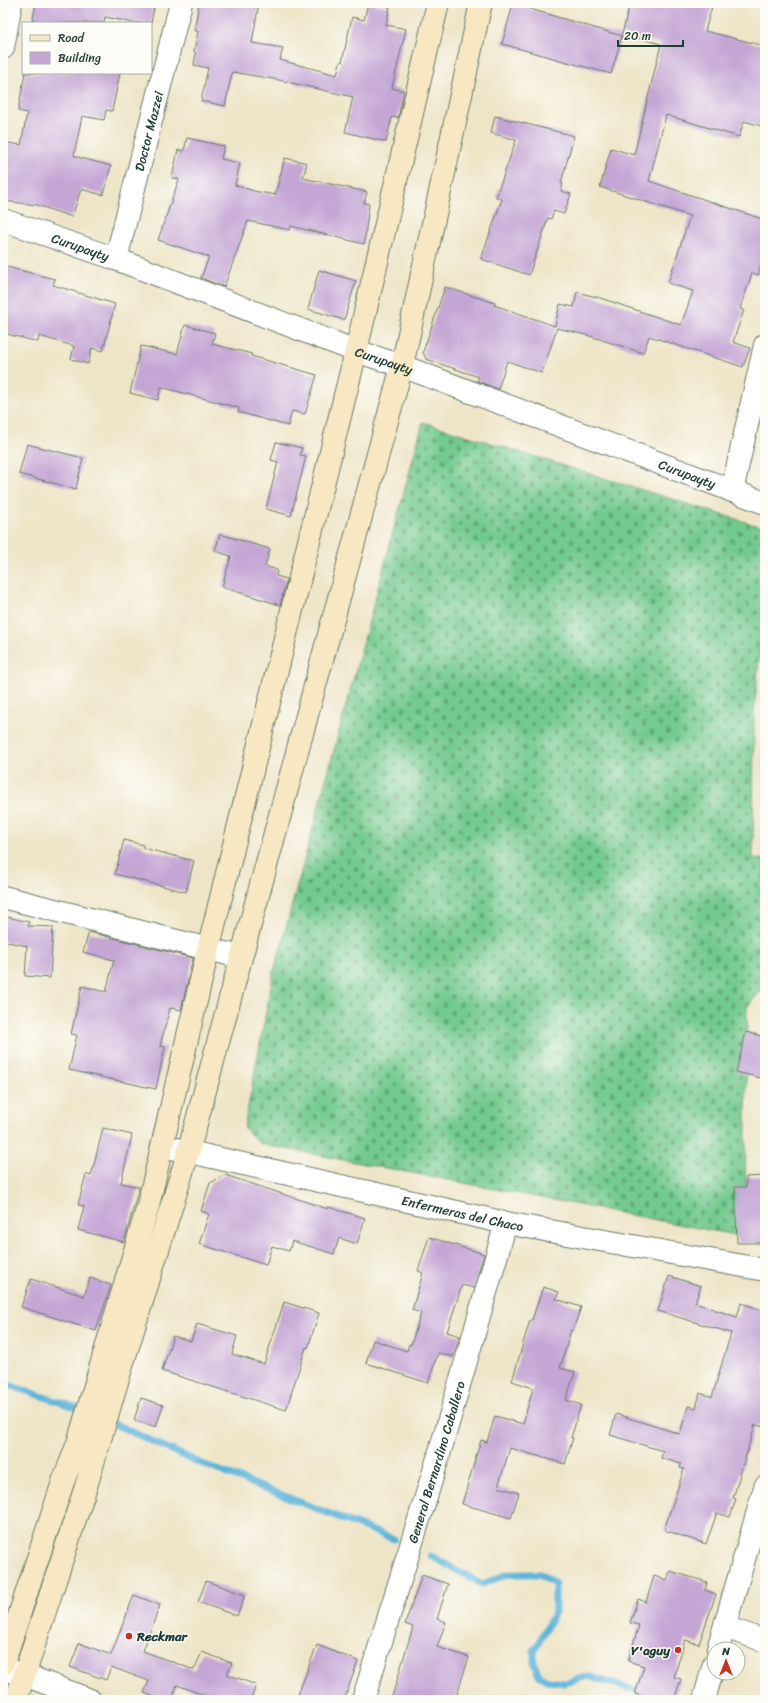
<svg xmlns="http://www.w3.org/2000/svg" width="768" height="1703" font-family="Sriracha,sans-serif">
<defs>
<pattern id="cemetery-stones" width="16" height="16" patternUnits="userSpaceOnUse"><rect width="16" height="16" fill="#73ca8e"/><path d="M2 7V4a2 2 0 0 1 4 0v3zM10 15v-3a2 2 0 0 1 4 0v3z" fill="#5ea575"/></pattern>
</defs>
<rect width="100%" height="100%" fill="#fdfcf7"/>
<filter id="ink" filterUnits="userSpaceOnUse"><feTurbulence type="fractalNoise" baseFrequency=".025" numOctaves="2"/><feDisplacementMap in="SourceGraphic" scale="8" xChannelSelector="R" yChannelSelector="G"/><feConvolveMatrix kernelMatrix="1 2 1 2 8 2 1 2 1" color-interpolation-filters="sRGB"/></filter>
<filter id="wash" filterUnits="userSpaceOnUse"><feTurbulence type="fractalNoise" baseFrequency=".012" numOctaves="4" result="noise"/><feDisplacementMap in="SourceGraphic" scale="16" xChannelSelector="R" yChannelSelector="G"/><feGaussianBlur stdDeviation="0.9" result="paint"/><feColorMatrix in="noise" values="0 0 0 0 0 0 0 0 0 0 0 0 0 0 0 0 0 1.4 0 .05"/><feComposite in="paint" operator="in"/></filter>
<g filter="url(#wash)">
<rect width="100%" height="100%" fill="#eee5c8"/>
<path fill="url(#cemetery-stones)" stroke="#498461" d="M423,422l342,106v69l-11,116 -1,145 12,2v126l-18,21 -2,230 -485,-93 -16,-16 29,-153z"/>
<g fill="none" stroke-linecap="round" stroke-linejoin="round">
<path stroke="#5cb4d9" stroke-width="7" d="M3,1383l83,28
M108,1421l87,40 199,78
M431,1556l51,28 26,-10h32l15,10v28l-21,39v13l5,11 9,6 17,2 23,-7 56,17"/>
</g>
<g id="blocks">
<path fill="#c4a6d5" d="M36,3h119l-4,20h-17l-29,-6 -1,6h-72z
M199,3h60l-7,40 31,5 -3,12 57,15 3,-13h2l10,-45 12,3 4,-17 22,4 -4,18 20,4 -14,59 12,3 -6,27 -6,-1 -6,25 -41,-10 8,-35 -74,-17 -47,-8 -7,34 -24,-5 7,-33 -14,-3 2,-12 -2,-1 4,-21h-4z
M630,3h83l-8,28 60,15v81l-21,-6 -5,16 -73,-22 -17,66 116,39v33l-7,22 -6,-2 -12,36 4,1 -11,32 17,6 -7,19 -94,-31 -6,17 -53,-17 -33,-8 -15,45 -35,-12 -9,28 -21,-8 2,-4 -53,-18 -3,-7 22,-65 50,16 -1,2 61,21 5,-22 14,3 3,-15 23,6 81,27 12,-34 -25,-8 22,-67 -90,-29 11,-39 23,7 27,-111 -39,-10z
M513,4l109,32 -11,38 -109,-30z
M25,73h95l-8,38 -6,-1 -2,10 -22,-4 -8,40 37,10 -8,29 -22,-6 -9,28 -35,-12 -34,-4 5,-36 -5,-1v-22l18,3 6,-32 -9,-2z
M495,116l79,20 -13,47 2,1 -2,7 10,3 -7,20 -10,-3 -3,8 -3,-1 -19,57 -48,-16 21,-60 -6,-2 20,-57 -25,-7z
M187,138l37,8 -3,13 19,4 -5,22 19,6 21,4 10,-37 22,5 -4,15 64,14 -3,11 5,1 -5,40 -73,-18 -1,4 -42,-9 -24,66 -23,-9 8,-21 -51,-17 21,-61 -7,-1 6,-28 6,1z
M3,266l52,13 -2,6 62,19 -12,47 -11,-3 -4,16 -17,-5 3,-13 -35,-10 -1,6 -35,-9z
M319,270l37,11 -12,39 -36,-11z
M185,325l30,8 -3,11 40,10 -1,2 66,19 -12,39 -13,-3 -4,15 -50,-14 1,-4 -78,-21 -3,13 -28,-7 11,-47 36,8z
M276,442l26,6 -2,7 6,1 -15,60 -25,-7 12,-47 -7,-2z
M27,444l56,14 -7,31 -57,-15z
M220,534l50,15 -5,17 12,4 -1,6 11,3 -7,26 -58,-18 9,-31 -16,-5z
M124,840l19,5v3l51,13 -8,31 -71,-18z
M3,916l26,6 -1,4 25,1 -3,51 -25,-2 2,-30 -24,-5z
M89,932l104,26 -12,52 -11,-2 -10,38 5,1 -9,42 -87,-19 8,-35 -6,-1 11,-48 24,6 8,-32 -31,-8z
M746,1032l19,5v42l-29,-7z
M103,1128l29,7 -11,48 18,4 -15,55 -46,-12 6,-24 -6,-1 8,-31 5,2z
M225,1175l103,34v-2l37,11 -8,26 -18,-6 -5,16 -42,-13 -3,10 -17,-5 -6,19 -67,-21 10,-30 -8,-3 9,-28z
M765,1176v67h-28l-2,-56h11v-10z
M429,1237l55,17 -10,34 -12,-3 -15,47 13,4 -7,21 -15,-4 -10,30 -62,-20 7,-23 34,11 2,-7 2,1 10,-32 -9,-3 11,-37 -5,-2z
M669,1276l32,10 -6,17 42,14 4,-14 24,8v116l-10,-2 -22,73 3,1 -6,18 -13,-4 -11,31 -42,-14 20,-61 -4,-1 1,-4 -20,-6 2,-7 -53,-16 6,-21 64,20 8,-28 8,2 4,-15 12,4 19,-64 -73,-22z
M90,1278l21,7 -15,46 -75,-24 10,-28 53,17z
M543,1287l16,5 -3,7 25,8 -8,23h-2l-11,38 15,4 -9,28 15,5 -10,33h2l-8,26 -55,-16 -12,39 21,6 -8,25 -49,-14 19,-64 6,2 8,-26 28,8 10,-36 -21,-7 18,-61h2z
M284,1302l35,11 -11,35 -2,-1 -20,63 -124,-39 11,-35 18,5 6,-17 40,12 -5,18 32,10z
M141,1398l22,7 -7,22 -22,-7z
M670,1571l37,11 -2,8 11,4 -17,50 -14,-4 -11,37 7,2 -7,21h-20l-19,-6 9,-28 -16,-5 11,-36 -9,-2 8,-24 8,3 8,-26 13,4z
M422,1575l26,9 -11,35 9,3 -9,25 32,10 -14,43h-64l22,-73 -8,-3z
M206,1581l39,14 -8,21 -39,-14z
M134,1595l26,10 -17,46 51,19 8,-18 30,11 -5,11 29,11 -5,15h-34l-40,-15 -5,15h-10l-18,-7 5,-12 -38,-14 -5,13 -36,-13 9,-24 32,12z
M317,1645l41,16 -14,39h-48z"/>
</g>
</g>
<g filter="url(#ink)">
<use href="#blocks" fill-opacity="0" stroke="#677868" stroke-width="1"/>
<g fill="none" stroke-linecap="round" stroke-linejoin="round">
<g stroke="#677868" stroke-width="24">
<g id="minor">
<path d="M3,48l8,-45"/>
<path id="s1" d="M3,220l113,39 240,92 46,15 363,137"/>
<path id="s2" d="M116,259l65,-256"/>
<path d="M732,491l33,-146"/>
<path d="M3,897l237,60"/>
<path id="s3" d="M163,1146l343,77 259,47"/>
<path d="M725,1627l40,14"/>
<path d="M718,1649l47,-162"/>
<path d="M3,1669l22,6 65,25"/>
<path id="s4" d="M363,1700l75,-242 68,-235"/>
<path d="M704,1700l10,-36"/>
</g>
</g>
<g stroke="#677868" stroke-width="24">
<path id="secondary" d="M3,1664l60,-182 15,-39 70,-237 60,-256 148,-599 82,-348
M16,1700l71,-217 33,-111 68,-219 214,-787 79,-363"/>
</g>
<use href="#minor" stroke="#fff" stroke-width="22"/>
<use href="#secondary" stroke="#f7e8c3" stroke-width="22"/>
</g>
</g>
<g fill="#c8321e" stroke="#fdfcf7" stroke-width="1.5">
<circle cx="129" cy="1636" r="4"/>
<circle cx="678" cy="1650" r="4"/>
</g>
<g text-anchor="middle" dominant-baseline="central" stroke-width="3" stroke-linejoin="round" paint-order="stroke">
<g font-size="13" fill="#1f3d34" stroke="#fdfcf7">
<text stroke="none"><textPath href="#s2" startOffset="132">Doctor Mazzei</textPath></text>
<text stroke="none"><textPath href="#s1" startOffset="82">Curupayty</textPath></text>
<text stroke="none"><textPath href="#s1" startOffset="406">Curupayty</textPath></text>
<text stroke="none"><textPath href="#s1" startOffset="730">Curupayty</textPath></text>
<text stroke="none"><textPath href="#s3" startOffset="307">Enfermeras del Chaco</textPath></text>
<text stroke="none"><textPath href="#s4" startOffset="249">General Bernardino Caballero</textPath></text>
</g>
<g font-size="13" font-weight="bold" fill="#1f3d34" stroke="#fdfcf7" text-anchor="start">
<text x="137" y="1636">Reckmar</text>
<text x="670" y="1650" text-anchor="end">Y'aguy</text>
</g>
</g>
<rect width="768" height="1703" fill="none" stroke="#fdfcf7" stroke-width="16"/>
<rect x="22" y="22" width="130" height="52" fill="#fdfcf7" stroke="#a4b0a9"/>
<rect x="30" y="35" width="20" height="6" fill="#f7e8c3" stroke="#a4b0a9"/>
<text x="58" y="42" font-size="12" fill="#1f3d34">Road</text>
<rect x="30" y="52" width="20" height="12" fill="#c4a6d5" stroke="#a4b0a9"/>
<text x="58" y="62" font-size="12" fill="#1f3d34">Building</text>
<g transform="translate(726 1661)"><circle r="19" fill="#fdfcf7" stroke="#a4b0a9"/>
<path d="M0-3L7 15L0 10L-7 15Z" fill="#c8321e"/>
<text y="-6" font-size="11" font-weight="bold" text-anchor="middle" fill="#1f3d34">N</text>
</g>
<path d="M618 40v6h65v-6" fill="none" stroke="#1f3d34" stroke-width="2"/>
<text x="624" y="40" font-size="12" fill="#1f3d34" stroke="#fdfcf7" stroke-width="3" paint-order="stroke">20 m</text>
</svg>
